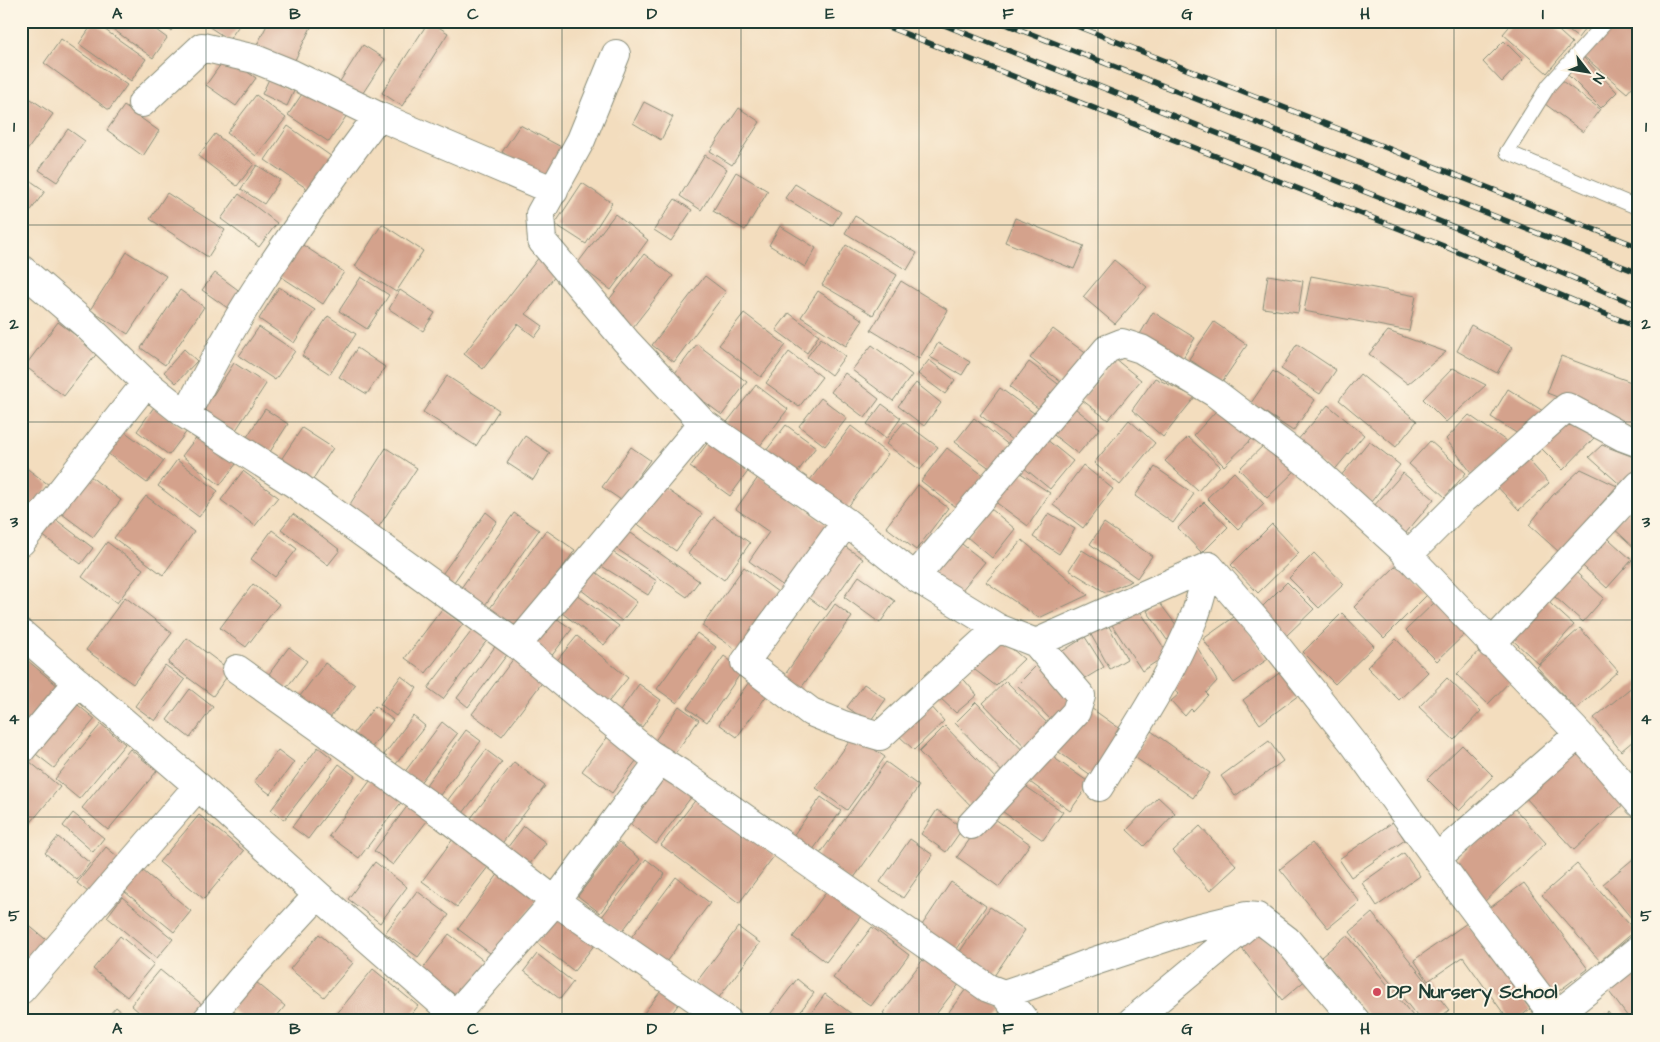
<svg xmlns="http://www.w3.org/2000/svg" width="1660" height="1042" font-family="'Architects Daughter',sans-serif">
<rect width="100%" height="100%" fill="#fcf5e5"/>
<filter id="ink" filterUnits="userSpaceOnUse"><feTurbulence type="fractalNoise" baseFrequency=".02" numOctaves="2"/><feDisplacementMap in="SourceGraphic" scale="10" xChannelSelector="R" yChannelSelector="G"/><feConvolveMatrix kernelMatrix="1 2 1 2 8 2 1 2 1" color-interpolation-filters="sRGB"/></filter>
<filter id="wash" filterUnits="userSpaceOnUse"><feTurbulence type="fractalNoise" baseFrequency=".0096" numOctaves="4" result="noise"/><feDisplacementMap in="SourceGraphic" scale="20" xChannelSelector="R" yChannelSelector="G"/><feGaussianBlur stdDeviation="1.12" result="paint"/><feColorMatrix in="noise" values="0 0 0 0 0 0 0 0 0 0 0 0 0 0 0 0 0 1.4 0 .05"/><feComposite in="paint" operator="in"/></filter>
<g filter="url(#wash)">
<rect width="100%" height="100%" fill="#f3ddbe"/>
<g id="blocks">
<path fill="#d4a28c" d="M114,21h30l23,17 -14,20 -43,-31z
M157,21h21l-7,10z
M211,21h31l-13,19 -21,-14z
M269,21h45l-21,43 -37,-17z
M429,21l19,12 -46,73 -20,-13z
M1514,21h34l24,22 -25,30 -44,-39z
M1556,21h35l-13,17z
M1610,21h12l17,14v44l-12,14 -45,-38z
M94,22l52,37 -15,22 -52,-37z
M61,39l66,46 -18,25 -65,-47z
M1504,41l19,19 -21,22 -19,-20z
M363,45l22,14 -26,40 -22,-13z
M1578,52l39,40 -16,16 -40,-40z
M226,57l30,21 -20,28 -30,-21z
M1558,78l42,31 -17,23 -42,-31z
M269,79l25,12 -7,15 -25,-12z
M308,85l41,27 -20,30 -41,-27z
M22,93l31,21 -32,45v-65z
M256,95l30,23 -30,38 -29,-23z
M644,102l29,15 -12,23 -28,-17z
M124,106l35,25 -16,25 -36,-26z
M739,108l21,14 -28,43 -22,-14z
M520,125l45,24 -20,31 -43,-28z
M288,126l47,33 -23,33 -47,-32z
M68,129l17,12 -28,41 -18,-12z
M215,134l39,30 -17,22 -39,-30z
M705,155l22,14 -26,41 -21,-14z
M257,165l23,15 -16,24 -23,-15z
M736,172l32,19 -23,39 -32,-19z
M21,174l24,17 -24,33z
M582,183l30,20 -26,41 -31,-20z
M795,184l46,28 -9,14 -47,-28z
M167,193l58,37 -17,27 -58,-38z
M239,194l38,29 -18,24 -38,-28z
M675,199l17,11 -21,31 -17,-11z
M615,214l33,26 -37,50 -34,-26z
M855,216l62,37 -10,17 -62,-37z
M1015,218l69,28 -10,23 -69,-27z
M382,224l41,27 -27,41 -41,-26z
M780,226l36,22 -11,19 -36,-22z
M295,240l49,32 -21,32 -49,-32z
M846,245l51,30 -24,40 -51,-30z
M127,252l39,24 -38,58 -38,-24z
M543,252l19,15 -36,47 17,12 -8,11 -17,-13 -35,45 -19,-15z
M644,254l29,22 -40,51 -28,-22z
M1114,260l33,27 -32,37 -32,-27z
M215,273l26,19 -12,17 -27,-19z
M1268,275l35,6 -5,32 -35,-5z
M705,276l21,16 -52,70 -22,-17z
M1311,276l105,20 -7,35 -105,-20z
M361,277l28,18 -22,34 -28,-18z
M901,281l47,29 -29,49 -48,-29z
M279,287l36,23 -21,33 -35,-24z
M180,290l24,17 -39,58 -24,-17z
M400,290l35,23 -12,18 -34,-22z
M818,291l45,29 -17,26 -45,-29z
M1153,312l42,26 -14,23 -42,-25z
M744,313l42,32 -25,32 -42,-32z
M789,313l30,22 -12,18 -31,-23z
M328,316l28,18 -26,40 -28,-18z
M58,322l40,30 -34,44 -39,-30z
M1214,322l33,23 -25,37 -33,-23z
M1471,325l41,22 -15,26 -40,-22z
M259,327l36,24 -20,29 -36,-24z
M1053,329l35,26 -22,31 -36,-28z
M1388,331l58,21 -38,32 -39,-30z
M821,338l24,18 -14,19 -24,-18z
M938,343l32,19 -8,13 -32,-18z
M697,344l50,38 -25,33 -50,-38z
M1297,344l39,26 -16,24 -39,-25z
M872,345l40,30 -19,26 -41,-31z
M357,348l28,19 -18,27 -28,-17z
M184,349l13,12 -21,22 -12,-11z
M789,352l33,25 -23,30 -33,-24z
M1561,356l78,29v44l-92,-36z
M1115,359l26,21 -33,40 -26,-20z
M929,360l26,20 -10,14 -27,-20z
M1029,362l33,25 -19,25 -33,-25z
M234,363l32,21 -32,49 -32,-21z
M1453,368l33,17 -40,37 -23,-23z
M1273,371l42,29 -22,31 -42,-28z
M845,373l34,26 -14,19 -34,-26z
M1360,374l57,47 -21,26 -57,-47z
M447,376l52,34 -23,36 -53,-34z
M1155,378l40,19 -32,40 -31,-27z
M916,383l25,20 -17,23 -26,-20z
M756,385l32,24 -32,42 -32,-25z
M1000,388l38,28 -21,28 -37,-29z
M1508,389l35,22 -17,28 -35,-22z
M821,398l26,20 -22,28 -26,-20z
M882,404l19,14 -15,21 -19,-15z
M1071,405l29,23 -22,26 -28,-22z
M1328,405l36,30 -32,38 -36,-31z
M154,407l33,24 -18,24 -32,-24z
M265,409l23,15 -20,31 -23,-15z
M1216,411l38,26 -30,29 -30,-31z
M1570,413l25,24 -32,33 -25,-25z
M1469,415l40,28 -36,32 -27,-36z
M974,418l36,28 -18,24 -37,-28z
M1129,420l26,23 -35,42 -26,-22z
M904,422l34,25 -18,23 -34,-26z
M786,425l30,22 -20,27 -30,-23z
M851,426l37,28 -44,58 -37,-28z
M302,428l31,20 -24,37 -31,-21z
M124,431l40,30 -17,22 -40,-30z
M198,435l38,29 -16,21 -38,-29z
M525,436l25,17 -17,27 -26,-17z
M1188,437l32,29 -22,25 -33,-30z
M1046,439l27,22 -23,28 -27,-22z
M1269,440l28,29 -30,29 -28,-29z
M709,441l40,29 -19,26 -40,-29z
M1369,441l31,24 -29,37 -31,-25z
M1430,441l36,32 -21,24 -36,-33z
M1602,445l37,14v13l-15,16 -35,-31z
M631,447l19,13 -29,40 -19,-13z
M386,448l31,20 -41,63 -31,-19z
M947,448l37,28 -25,34 -38,-29z
M1523,454l26,29 -30,27 -26,-28z
M177,460l41,31 -19,26 -41,-31z
M21,464l28,21 -16,22 -12,-9z
M1083,465l30,24 -30,39 -30,-23z
M1155,467l39,27 -21,29 -38,-27z
M1581,469l36,17 -58,66 -30,-27 23,-29z
M82,470l39,30 -28,37 -39,-29z
M1016,470l34,23 -22,33 -34,-25z
M243,471l35,26 -23,29 -34,-26z
M1234,472l30,32 -26,25 -31,-31z
M1403,473l31,26 -29,35 -32,-27z
M759,476l74,53 -44,61 -40,-29 20,-29 -33,-23z
M918,485l30,23 -32,42 -30,-23z
M662,486l40,28 -26,37 -40,-28z
M146,496l48,36 -31,43 -49,-37z
M1639,501v51l-28,-26z
M1204,502l24,25 -26,26 -24,-25z
M990,508l25,21 -23,29 -25,-21z
M46,512l47,36 -12,16 -47,-35z
M486,512l11,9 -48,68 -11,-9z
M514,513l25,17 -59,82 -24,-17z
M1049,513l26,16 -16,25 -26,-17z
M293,514l47,36 -12,15 -47,-36z
M714,517l36,26 -26,37 -36,-26z
M1104,523l48,33 -15,22 -47,-34z
M1272,524l27,29 -41,40 -27,-28z
M621,526l78,55 -12,16 -77,-53z
M272,530l25,19 -22,28 -24,-18z
M546,530l29,20 -58,82 -29,-21z
M1600,531l32,29 -25,28 -32,-29z
M1022,540l66,55 -49,23 -53,-36z
M958,541l27,21 -28,34 -26,-21z
M107,542l36,27 -26,34 -35,-26z
M840,543l23,16 -37,51 -22,-16z
M605,547l52,34 -9,14 -56,-35z
M1082,550l50,31 -27,11 -36,-22z
M1314,553l30,31 -25,24 -30,-30z
M1397,565l30,30 -43,43 -30,-31z
M1568,565l36,33 -21,24 -37,-33z
M744,567l38,28 -41,58 -39,-27z
M590,568l47,34 -15,19 -46,-35z
M859,576l36,25 -15,22 -36,-26z
M1287,582l27,27 -28,27 -26,-27z
M253,584l26,20 -33,43 -26,-19z
M572,591l47,35 -15,19 -46,-35z
M1542,596l32,29 -35,39 -32,-29z
M125,597l47,36 -39,51 -47,-34z
M1437,600l31,31 -31,30 -31,-31z
M1159,602l21,28 -13,10 -20,-29z
M835,604l17,13 -56,78 -17,-12z
M1138,608l30,46 -26,17 -30,-46z
M442,609l21,15 -37,49 -21,-15z
M1342,613l32,33 -39,38 -32,-32z
M1237,615l31,44 -34,24 -31,-44z
M553,616l19,13 -25,33 -17,-16z
M1107,623l20,36 -17,10 -20,-36z
M474,628l14,11 -45,60 -15,-11z
M1580,628l38,43 -42,38 -39,-42z
M697,633l19,14 -39,56 -20,-14z
M577,636l51,42 -23,28 -51,-42z
M998,637l26,22 -28,27 -25,-19z
M1085,637l19,30 -28,17 -18,-30z
M187,638l44,33 -18,25 -45,-33z
M1396,639l32,33 -29,28 -32,-33z
M497,644l12,8 -41,55 -11,-9z
M1196,645l21,36 -11,12 2,2 -15,16 -2,-2 -6,7 -14,-15 8,-7 -7,-8 12,-10 -11,-12z
M1484,646l31,30 -27,28 -31,-29z
M289,647l18,14 -26,34 -18,-13z
M517,654l30,22 -45,60 -30,-22z
M21,655l38,32 -38,46z
M724,656l19,14 -36,52 -20,-14z
M1040,662l37,38 -24,22 -36,-37z
M325,663l30,22 -28,37 -30,-22z
M165,665l20,15 -30,41 -20,-15z
M1286,668l17,24 -43,32 -17,-24z
M960,675l17,20 -21,18 -19,-18z
M401,676l16,12 -21,28 -16,-12z
M1447,678l34,33 -27,29 -35,-33z
M1006,681l49,50 -24,22 -48,-50z
M1639,681v55l-18,15 -27,-33z
M749,682l18,13 -30,42 -18,-13z
M639,684l22,16 -19,27 -22,-16z
M864,684l22,15 -17,24 -22,-16z
M190,689l23,18 -23,31 -23,-18z
M73,701l22,18 -41,49 -22,-17z
M976,702l53,55 -21,21 -53,-55z
M930,705l14,16 -30,29 -16,-15z
M375,706l18,14 -21,27 -18,-14z
M679,706l20,14 -26,36 -19,-14z
M1088,706l38,27 -31,45 -39,-28z
M413,716l12,10 -29,38 -12,-9z
M442,722l15,12 -38,50 -15,-11z
M101,724l24,20 -46,55 -24,-20z
M945,726l56,58 -26,26 -56,-58z
M466,730l15,11 -44,58 -14,-10z
M612,731l30,22 -30,40 -30,-22z
M1151,731l59,42 -17,25 -60,-42z
M854,735l31,22 -38,53 -31,-22z
M1269,741l14,20 -48,35 -14,-20z
M1462,745l31,31 -34,35 -32,-32z
M318,747l14,11 -48,62 -13,-10z
M1576,747l51,54 -53,49 -50,-54z
M130,749l27,22 -49,59 -26,-22z
M1639,749v14l-7,-7z
M278,750l16,12 -24,32 -16,-12z
M486,750l16,12 -42,55 -16,-12z
M1047,753l43,30 -20,28 -43,-31z
M29,761l31,26 -32,39 -7,-6v-49z
M514,762l31,24 -45,60 -32,-24z
M886,762l33,24 -68,96 -34,-24z
M339,764l16,12 -47,63 -16,-12z
M663,768l32,24 -39,52 -32,-25z
M376,773l30,23 -47,62 -30,-22z
M1018,781l45,31 -20,28 -44,-31z
M414,797l20,15 -41,53 -19,-14z
M821,797l20,14 -31,43 -20,-14z
M1158,797l17,16 -31,33 -17,-16z
M697,798l77,58 -35,47 -78,-58z
M1513,807l33,36 -64,61 -34,-36z
M937,810l26,18 -17,24 -25,-18z
M73,813l31,25 -11,14 -30,-26z
M988,814l42,30 -31,43 -42,-30z
M199,815l45,36 -40,48 -45,-37z
M1393,822l12,18 -54,37 -12,-18z
M524,826l22,17 -20,26 -22,-17z
M1200,826l37,40 -27,25 -37,-40z
M459,831l36,27 -38,49 -35,-26z
M58,837l32,26 -13,17 -32,-27z
M910,839l23,16 -30,43 -23,-16z
M619,842l21,17 -40,54 -22,-17z
M1312,843l48,59 -32,26 -48,-59z
M106,847l17,14 -29,36 -17,-14z
M1404,853l16,23 -43,30 -15,-23z
M1639,854v70l-2,1 -34,-41z
M646,859l19,15 -44,59 -20,-15z
M375,862l32,25 -27,36 -32,-24z
M1577,864l58,67 -35,30 -58,-66z
M502,869l37,28 -45,59 -36,-27z
M142,870l49,41 -17,21 -49,-40z
M676,877l34,26 -47,63 -34,-26z
M951,882l35,24 -31,46 -35,-24z
M1524,883l64,86 -41,31 -64,-87z
M830,887l34,25 -38,50 -33,-25z
M417,891l32,24 -31,42 -33,-24z
M122,897l51,42 -16,19 -50,-41z
M990,907l35,23 -31,46 -35,-23z
M561,911l38,28 -25,32 -37,-28z
M1372,913l77,97 -13,11h-15l-71,-89z
M21,919l29,24 -29,34z
M1467,923l63,86 -15,12h-6l-46,-64 -35,24 -14,-21z
M738,927l22,16 -43,57 -22,-16z
M872,927l37,28 -38,51 -38,-28z
M1255,927l53,51 -26,22 -44,-57z
M319,934l34,29 -29,34 -34,-28z
M449,934l39,30 -26,36 -40,-30z
M1347,935l70,86h-44l-52,-64z
M120,936l34,28 -27,33 -34,-28z
M928,953l35,26 -32,42h-39l-9,-8z
M537,954l36,28 -13,17 -36,-28z
M373,969l45,37 -12,15h-75z
M160,970l44,36 -12,15h-43l-18,-16z
M1632,971l7,9v41h-8l-24,-32z
M250,977l35,29 -12,15h-28l-18,-16z
M797,979l17,14 -21,28h-28z
M666,984l18,13 -18,24h-28z
M969,985l33,24 -9,12h-51z
M825,994l36,27h-56z
M116,1007l16,14h-28z
M1608,1012l7,9h-19z"/>
</g>
</g>
<g filter="url(#ink)">
<use href="#blocks" fill-opacity="0" stroke="#898d79" stroke-width="1"/>
<g fill="none" stroke-linecap="round" stroke-linejoin="round">
<g stroke="#898d79" stroke-width="16">
<path id="lane" d="M1607,21l-58,64 -42,67 132,56"/>
</g>
<g stroke="#898d79" stroke-width="30">
<path id="street" d="M616,54l-35,86 -41,74 2,27 84,100 77,82 143,99 69,55 83,51 38,15 173,-77 51,59 95,120 107,149 92,122
M142,103l60,-56 53,12 37,15 86,42 176,75
M21,269l63,54 62,60 40,32 109,69 222,161 133,109 30,19 308,215 16,6 30,-10 58,-22 100,-33 54,-13 11,1 30,23 69,81
M186,415c22,-44 46,-89 73,-130 37,-58 78,-114 119,-169
M846,522l-101,140 66,50 32,13 37,11 118,-108
M21,542l125,-159
M1407,556l57,-57 103,-92 56,30 16,6
M915,577l192,-228 15,-6 19,6 74,44 96,73 91,83 177,185 60,69
M21,633l177,153 120,109 144,126
M1491,644l148,-159
M517,645l186,-222
M237,669l209,148 109,84 173,120
M21,750l57,-68
M1099,787c35,-56 72,-111 96,-172 6,-16 9,-33 14,-49
M971,825l105,-113 5,-16 -45,-53
M1437,858l142,-124
M21,990l177,-204
M1004,994l21,27
M206,1021l41,-49 71,-77
M450,1021l105,-120 105,-141
M1132,1021l125,-104
M1549,1021l90,-72"/>
</g>
<use href="#lane" stroke="#fff" stroke-width="14"/>
<use href="#street" stroke="#fff" stroke-width="28"/>
<g stroke="#1f3d34" stroke-width="5.5">
<path id="rail" d="M873,21l573,226 193,81
M934,21l520,206 185,79
M998,21l641,252
M1064,21l575,226"/>
</g>
<use href="#rail" stroke="#fcf5e5" stroke-width="4" stroke-dasharray="11" stroke-linecap="butt"/>
</g>
</g>
<path fill="none" stroke="#1f3d34" stroke-width="1" stroke-opacity="0.55" d="M206,21v1000M384,21v1000M562,21v1000M741,21v1000M919,21v1000M1098,21v1000M1276,21v1000M1454,21v1000M21,225h1618M21,422h1618M21,620h1618M21,817h1618"/>
<circle fill="#d1495b" stroke="#fcf5e5" stroke-width="2" cx="1377" cy="992" r="5"/>
<g text-anchor="middle" dominant-baseline="central" stroke-width="4" stroke-linejoin="round" paint-order="stroke">
<g font-size="19" font-weight="bold" fill="#1f3d34" stroke="#fcf5e5" text-anchor="start">
<text x="1387" y="992">DP Nursery School</text>
</g>
</g>
<rect width="1660" height="1042" fill="none" stroke="#fcf5e5" stroke-width="55"/>
<g transform="translate(1588 72) rotate(121)" stroke="#fcf5e5" stroke-width="4" paint-order="stroke">
<path d="M0-4L9 19L0 12L-9 19Z" fill="#1f3d34"/>
<text y="-8" font-size="14" font-weight="bold" text-anchor="middle" fill="#1f3d34">N</text>
</g>
<rect x="28" y="28" width="1604" height="986" fill="none" stroke="#1f3d34" stroke-width="2"/>
<g font-size="16" text-anchor="middle" font-weight="bold" fill="#1f3d34">
<text x="117" y="19">A</text>
<text x="295" y="19">B</text>
<text x="473" y="19">C</text>
<text x="652" y="19">D</text>
<text x="830" y="19">E</text>
<text x="1008" y="19">F</text>
<text x="1187" y="19">G</text>
<text x="1365" y="19">H</text>
<text x="1543" y="19">I</text>
<text x="14" y="132">1</text>
<text x="1646" y="132">1</text>
<text x="14" y="329">2</text>
<text x="1646" y="329">2</text>
<text x="14" y="527">3</text>
<text x="1646" y="527">3</text>
<text x="14" y="724">4</text>
<text x="1646" y="724">4</text>
<text x="14" y="921">5</text>
<text x="1646" y="921">5</text>
<text x="117" y="1034">A</text>
<text x="295" y="1034">B</text>
<text x="473" y="1034">C</text>
<text x="652" y="1034">D</text>
<text x="830" y="1034">E</text>
<text x="1008" y="1034">F</text>
<text x="1187" y="1034">G</text>
<text x="1365" y="1034">H</text>
<text x="1543" y="1034">I</text>
</g>
</svg>
